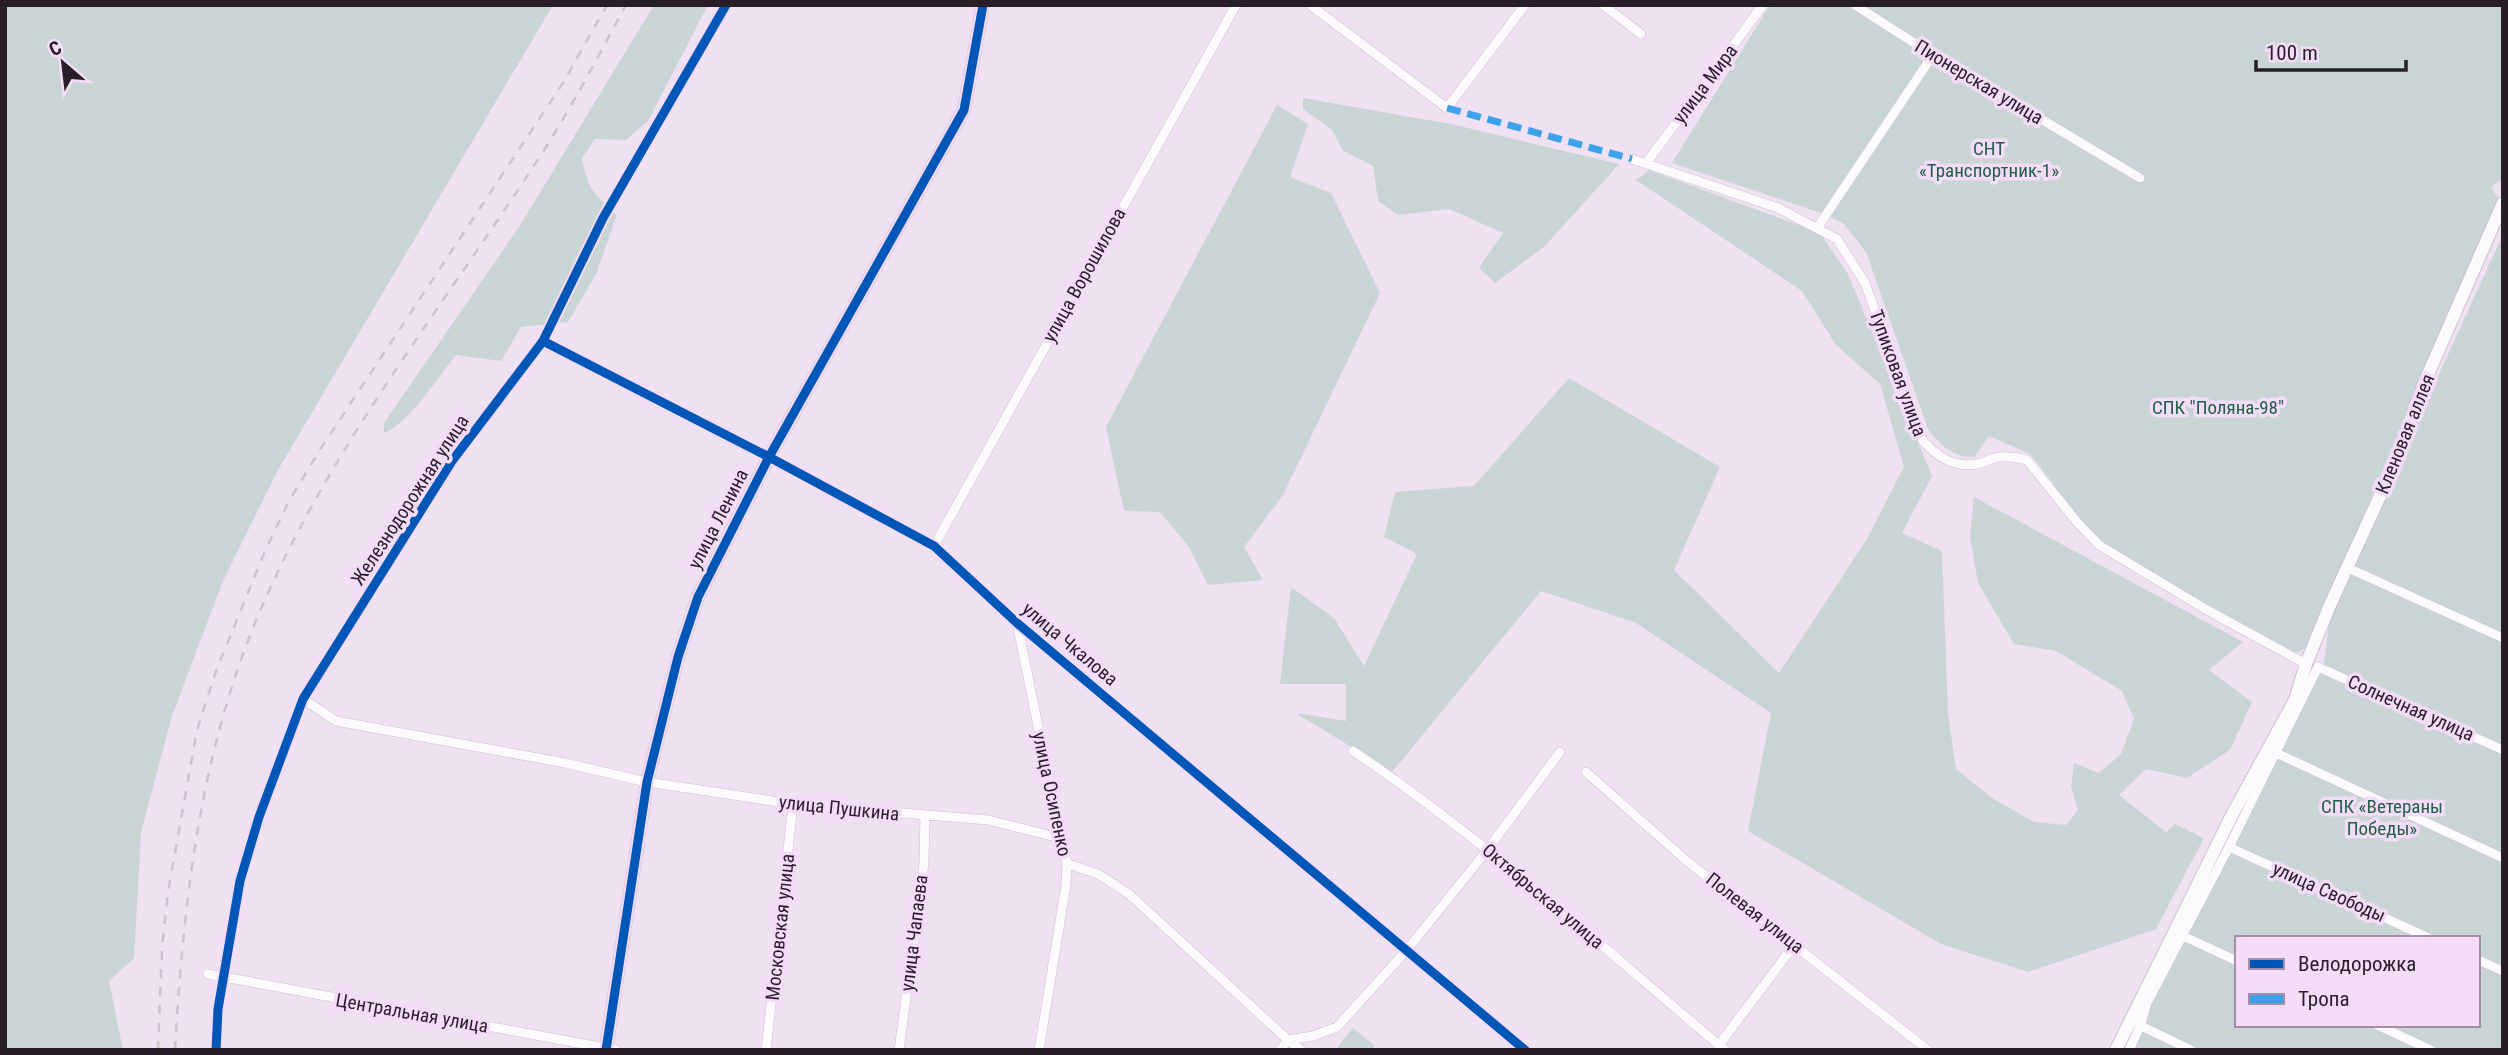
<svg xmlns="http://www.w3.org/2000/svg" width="2508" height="1055" font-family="'Roboto Condensed',sans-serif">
<rect width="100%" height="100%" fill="#efe1f2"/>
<path fill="#c9d5d4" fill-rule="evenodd" d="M5,5h548l-275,465 -55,111 -52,138 -30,114 -7,125 -25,23 14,69h-118z
M654,5h54l-60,116 -22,19 -31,-1 -13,19c6,32 11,35 35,57l-21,59 -28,48 -47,5 -20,34 -45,-6c-17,21 -48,70 -72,78v-10l135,-196z
M1770,5h733v175l-9,4 -2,5 6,9 -190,449 -10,5h-6l-182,-103 -35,-33 -23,-34 -22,-28 -41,-18 -15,21c-22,0 -34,-12 -46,-28l-62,-177 -23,-29 -25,-11 -146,-49z
M1303,98l148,26 168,40 -75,83 -49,36 -16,-15 24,-35 -54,-24 -51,6 -20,-14 -5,-35 -30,-15 -11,-21 -29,-21z
M1277,105l31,19 -18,53 41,16 49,100 -97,202 -39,52 19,33 -55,5 -19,-38 -29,-35 -36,-1 -18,-84z
M1649,170l171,63 28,41 84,202 -30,57 40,18 6,163 8,55 36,29 42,24 32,3 12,-15 -7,-23 3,-24 25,10 22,-19 13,-35 -12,-28 -66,-40 -42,-7 -36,-61 -8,-47 4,-39 269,145 -34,28 43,32 -22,48 -43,28 -41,-9 -27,26 47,37 9,-8 29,14 -48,91 -128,43 -87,-28 -193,-113 23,-118 -135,-90 -95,-32 -149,181 -96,-59 50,8v-37h-66l11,-97 43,31 30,48 53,-112 -33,-17 11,-45 79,-6 95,-108 151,89 -46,103 105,103 88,-134 37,-72 -24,-83 -44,-39 -34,-54 -166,-111z
M2503,234v816h-380l201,-386 6,-51zM2237,938h241v87h-241z
M1353,1028l22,18 -3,4h-37z"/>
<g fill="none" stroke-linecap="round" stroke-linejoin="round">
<g stroke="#cbc0cd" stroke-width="10">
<path id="street" d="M1310,5l137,103 78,-103
M1603,5l38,29
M1855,5l78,50 207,123
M1632,159l146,49 59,31 28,44 58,158c15,16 31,27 54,23 8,-1 14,-6 22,-7 9,-1 19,1 28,3l50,62 22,23 108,65 99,54
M1647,162l116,-157
M1817,228l116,-173
M543,341l226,116 165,89 83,77 508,427
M934,546l302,-541
M2348,568l155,70
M1017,623l45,221
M303,699l33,22 229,42 82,19 146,22 195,16 68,17 12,27 30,10 31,20 159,146 13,10
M1353,751c133,89 250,197 372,299
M2274,752l229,106
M1586,772l102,90 240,188
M2229,847l200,91
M2181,935l56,26
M2478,960l25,11
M208,974l408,76
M2135,1023l56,27
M2377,1025l54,25
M1719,1045l76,-101
M216,1050l2,-41 22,-128 19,-64 44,-118 149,-238 91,-120 60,-123 123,-213
M766,1050l27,-246
M899,1050l25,-187 1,-47
M1039,1050l27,-165 1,-24
M1280,1050l8,-10 25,-4 24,-9 69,-76 82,-102 72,-97
M2129,1050l11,-24 7,-23 82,-156 89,-180 185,83"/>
</g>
<g stroke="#cbc0cd" stroke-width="14">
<path id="secondary" d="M606,1050l41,-268 31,-125 20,-60 71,-140 195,-347 19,-105
M2116,1050l117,-237 62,-113 11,-36 24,-59 60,-131 36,-95 77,-176"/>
</g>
<use href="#street" stroke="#fdfafd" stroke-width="9"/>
<use href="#secondary" stroke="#fdfafd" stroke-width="12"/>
<path stroke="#c8c4c8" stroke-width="2.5" stroke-dasharray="9 9" stroke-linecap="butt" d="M158,1050l4,-102 6,-56 29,-162 19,-59 49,-120 24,-50 32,-53 242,-365 44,-78
M175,1050c8,-143 24,-288 78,-422 71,-175 192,-323 293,-481 29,-46 54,-94 80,-142"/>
<path stroke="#3ea2eb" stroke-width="7" stroke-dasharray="14 7" stroke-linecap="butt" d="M1447,108l185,51"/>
<g stroke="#f4dbf8" stroke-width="13">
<path id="cycleway" d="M543,341l226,116 165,89 83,77 508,427
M216,1050l2,-41 22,-128 19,-64 44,-118 149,-238 91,-120 60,-123 123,-213
M606,1050l41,-268 31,-125 20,-60 71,-140 195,-347 19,-105"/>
</g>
<use href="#cycleway" stroke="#0057b8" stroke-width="9"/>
</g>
<g text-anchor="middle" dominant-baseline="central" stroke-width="7" stroke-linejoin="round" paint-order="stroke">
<g font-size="19" fill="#271e28" stroke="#f4dbf8">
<text transform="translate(1979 82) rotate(31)">Пионерская улица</text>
<text transform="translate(1705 84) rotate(-53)">улица Мира</text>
<text transform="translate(1084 275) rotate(-61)">улица Ворошилова</text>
<text transform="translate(1898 373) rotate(70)">Тупиковая улица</text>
<text transform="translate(2405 434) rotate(-68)">Кленовая аллея</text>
<text transform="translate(410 500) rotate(-57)">Железнодорожная улица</text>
<text transform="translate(718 519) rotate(-63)">улица Ленина</text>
<text transform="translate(1070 644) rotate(40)">улица Чкалова</text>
<text transform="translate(2411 708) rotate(24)">Солнечная улица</text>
<text transform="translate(1052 794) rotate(78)">улица Осипенко</text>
<text transform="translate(839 808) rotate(6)">улица Пушкина</text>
<text transform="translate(2329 892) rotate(24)">улица Свободы</text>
<text transform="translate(1543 896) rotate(40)">Октябрьская улица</text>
<text transform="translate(1755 913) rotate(38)">Полевая улица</text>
<text transform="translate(780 927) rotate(-84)">Московская улица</text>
<text transform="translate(914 933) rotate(-83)">улица Чапаева</text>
<text transform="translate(412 1013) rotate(10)">Центральная улица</text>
</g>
<g font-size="19" fill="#206047" stroke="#f4dbf8">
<text x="1989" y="148">СНТ<tspan x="1989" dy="22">«Транспортник-1»</tspan></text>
<text x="2218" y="407">СПК "Поляна-98"</text>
<text x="2382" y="806">СПК «Ветераны<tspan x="2382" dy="22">Победы»</tspan></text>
</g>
</g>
<rect width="2508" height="1055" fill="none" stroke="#271e28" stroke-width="14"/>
<rect x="2235" y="936" width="245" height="91" fill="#f4dbf8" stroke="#a28fa5" stroke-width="2"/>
<rect x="2249" y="959" width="35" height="10" fill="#0057b8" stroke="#a28fa5" stroke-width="2"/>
<text x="2298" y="971" font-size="21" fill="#271e28">Велодорожка</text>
<rect x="2249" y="994" width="35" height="10" fill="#3ea2eb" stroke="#a28fa5" stroke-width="2"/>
<text x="2298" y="1006" font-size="21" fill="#271e28">Тропа</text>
<g transform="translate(63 63) rotate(332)" stroke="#f4dbf8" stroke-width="5" paint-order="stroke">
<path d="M0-5L12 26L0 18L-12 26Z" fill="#271e28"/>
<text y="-10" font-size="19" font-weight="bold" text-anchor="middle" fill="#271e28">С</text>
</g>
<path d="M2256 60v10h150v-10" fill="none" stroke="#271e28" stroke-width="3.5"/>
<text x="2266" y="60" font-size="21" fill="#271e28" stroke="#f4dbf8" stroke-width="5" paint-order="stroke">100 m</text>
</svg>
